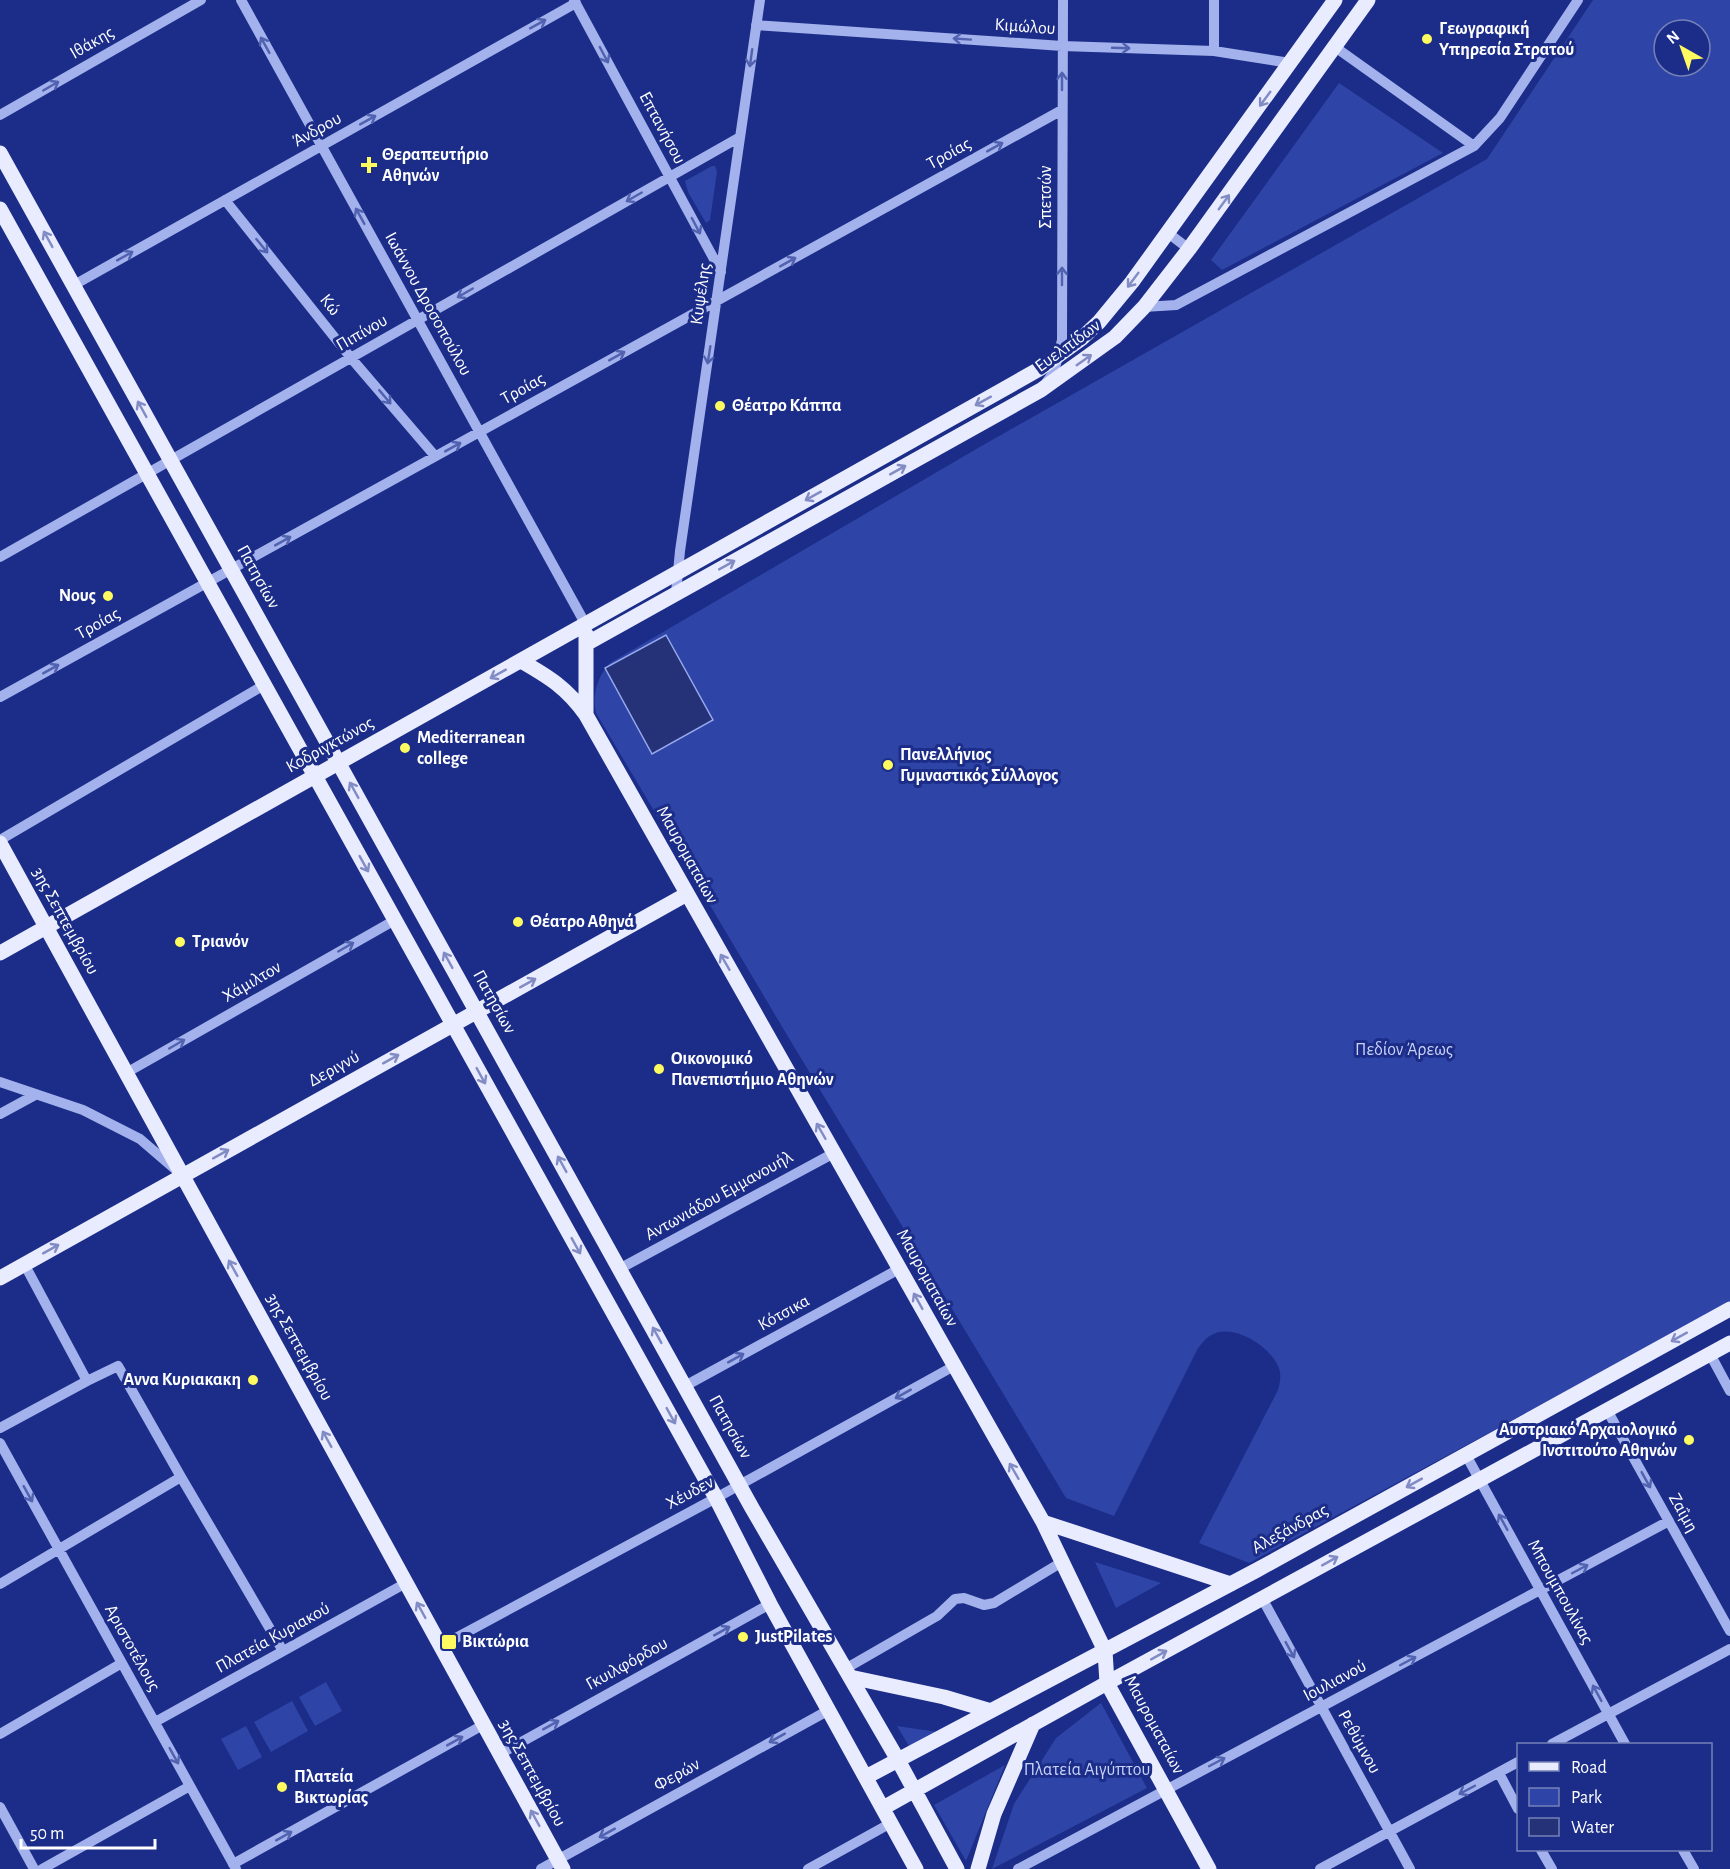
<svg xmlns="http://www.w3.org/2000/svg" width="1730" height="1869" font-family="'Alegreya Sans',sans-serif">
<rect width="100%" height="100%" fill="#1b2d88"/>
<path fill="#2e44a6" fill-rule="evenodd" d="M1593,0h137v1302l-481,261 -50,-20 79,-153c2,-8 4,-16 0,-24 -8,-19 -43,-42 -64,-32 -8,3 -12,9 -17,16l-83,166 -48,-18 -282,-468 -188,-317c-4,-18 1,-36 14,-50l368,-215 509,-289zM1664,30h36v36h-36z
M1339,83l104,70 -221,117 -11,-10z
M712,166h3l2,6 -7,48 -4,3 -18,-31 -3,-11z
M1095,1562l66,21 -45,25z
M326,1682l16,29 -27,15 -16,-29z
M292,1701l16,30 -37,21 -17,-30z
M1101,1703l46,85 -155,81 22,-65 42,-66z
M246,1726l16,31 -24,13 -17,-31z
M897,1726l41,6 -28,16z
M1005,1765l-39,96 -32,-56z"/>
<path fill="#253277" stroke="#96a8ee" stroke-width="1.5" d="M666,635l47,85 -61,34 -47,-86z"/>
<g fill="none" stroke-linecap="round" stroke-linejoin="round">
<path stroke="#a3b1ec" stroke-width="10" d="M241,0l345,625
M574,0l147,272
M756,25l306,21 152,5 76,12
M1335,47l139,99
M1214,51v-51
M0,115l201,-115
M225,200l126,158 84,98
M1168,233l21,16
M74,285l502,-282
M1144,307l32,-2 298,-159 26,-28 78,-118
M1046,383l8,-11 8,-32 1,-340
M0,557l740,-420
M676,593l4,-42 80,-551
M0,697l1062,-587
M0,840l264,-155
M126,1073l269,-153
M0,1082l83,28 57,29 36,31
M0,1114l35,-19
M621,1268l213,-115
M28,1271l59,110 31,-15 63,111 102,174
M1710,1354l20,37
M685,1386l214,-117
M1607,1410l123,221
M0,1428l87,-47
M0,1443l236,426
M1466,1455l159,289
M0,1584l181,-107
M1262,1598l148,271
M441,1646l275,-148 238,-132
M845,1669l92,-53 18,-17 9,-1 20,7 10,-2 68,-41
M155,1722l251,-139
M0,1734l122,-71
M1552,1744l178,-95
M500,1754l270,-150
M1499,1773l19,36
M0,1807l34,62
M1541,1850l11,19
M1683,1850l11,19
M233,1864l250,-139
M42,1869l148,-83
M541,1869l288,-159
M808,1869l83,-46
M1018,1869l651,-348
M1320,1869l198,-107"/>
<path stroke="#e9ebff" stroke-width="15" d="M0,153l752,1355 146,252 59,109
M0,209l716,1289 54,106 146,265
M586,644l455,-254 74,-53 29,-30 45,-58 179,-249
M521,661c28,16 46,27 65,54l457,807 62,129 2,32 102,186
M586,715v-81
M0,843l563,1026
M0,953l1004,-564 37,-21 40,-29 18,-17 33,-40 203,-282
M0,1278l687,-384
M1043,1522l188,62
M850,1677l94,20 47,14
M866,1777l391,-207 473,-261
M883,1808l224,-125 623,-340
M978,1869l16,-55 39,-90"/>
</g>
<defs><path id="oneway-shaft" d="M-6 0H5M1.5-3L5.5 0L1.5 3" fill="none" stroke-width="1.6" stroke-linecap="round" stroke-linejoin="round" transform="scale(1.5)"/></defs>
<g stroke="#5162b0">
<use href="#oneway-shaft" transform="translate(538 24) rotate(-29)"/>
<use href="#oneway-shaft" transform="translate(962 39) rotate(-176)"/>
<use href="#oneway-shaft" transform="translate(265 45) rotate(-119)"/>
<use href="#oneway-shaft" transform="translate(1121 48) rotate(2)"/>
<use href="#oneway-shaft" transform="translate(604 55) rotate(62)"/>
<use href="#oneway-shaft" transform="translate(751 58) rotate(98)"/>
<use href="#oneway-shaft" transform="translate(1062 81) rotate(-90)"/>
<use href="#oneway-shaft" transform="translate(51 86) rotate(-30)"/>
<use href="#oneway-shaft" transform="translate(368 120) rotate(-29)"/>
<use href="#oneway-shaft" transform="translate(995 147) rotate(-29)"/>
<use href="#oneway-shaft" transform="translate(634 197) rotate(150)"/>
<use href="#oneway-shaft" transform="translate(360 216) rotate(-119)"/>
<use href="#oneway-shaft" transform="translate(696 226) rotate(62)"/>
<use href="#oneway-shaft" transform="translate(262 246) rotate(51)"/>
<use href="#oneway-shaft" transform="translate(125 256) rotate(-29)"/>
<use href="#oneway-shaft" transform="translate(788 262) rotate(-29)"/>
<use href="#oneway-shaft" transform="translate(1062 276) rotate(-90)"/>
<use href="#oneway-shaft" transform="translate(465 293) rotate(150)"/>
<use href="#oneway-shaft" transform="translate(709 355) rotate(99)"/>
<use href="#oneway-shaft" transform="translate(617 356) rotate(-29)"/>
<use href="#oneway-shaft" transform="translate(385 397) rotate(50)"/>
<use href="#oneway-shaft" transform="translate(453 447) rotate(-29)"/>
<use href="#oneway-shaft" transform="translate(283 541) rotate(-29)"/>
<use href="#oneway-shaft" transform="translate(51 669) rotate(-29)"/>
<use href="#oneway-shaft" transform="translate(346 947) rotate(-30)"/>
<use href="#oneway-shaft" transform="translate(177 1044) rotate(-30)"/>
<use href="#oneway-shaft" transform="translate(736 1358) rotate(-29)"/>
<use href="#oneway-shaft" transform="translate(903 1394) rotate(151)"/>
<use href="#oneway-shaft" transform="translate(1646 1480) rotate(61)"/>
<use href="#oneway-shaft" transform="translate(28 1494) rotate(61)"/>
<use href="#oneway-shaft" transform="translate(1503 1522) rotate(-119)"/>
<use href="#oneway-shaft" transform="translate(1580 1569) rotate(-28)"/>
<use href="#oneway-shaft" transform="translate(722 1631) rotate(-29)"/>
<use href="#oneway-shaft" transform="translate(1290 1650) rotate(61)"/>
<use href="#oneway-shaft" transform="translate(1408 1661) rotate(-28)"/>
<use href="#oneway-shaft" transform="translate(1597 1693) rotate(-119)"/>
<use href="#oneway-shaft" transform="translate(551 1725) rotate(-29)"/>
<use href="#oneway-shaft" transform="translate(777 1738) rotate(151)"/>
<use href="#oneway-shaft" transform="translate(455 1741) rotate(-29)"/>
<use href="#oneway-shaft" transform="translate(174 1756) rotate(61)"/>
<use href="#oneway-shaft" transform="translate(1217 1762) rotate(-28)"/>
<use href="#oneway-shaft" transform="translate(1467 1790) rotate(152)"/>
<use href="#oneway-shaft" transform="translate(607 1833) rotate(151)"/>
<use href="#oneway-shaft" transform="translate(284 1836) rotate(-29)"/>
</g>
<g stroke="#828cc4">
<use href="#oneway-shaft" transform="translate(1265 99) rotate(126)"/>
<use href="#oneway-shaft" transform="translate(1224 202) rotate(-54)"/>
<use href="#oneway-shaft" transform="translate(48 239) rotate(-119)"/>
<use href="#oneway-shaft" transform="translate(1133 280) rotate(127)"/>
<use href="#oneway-shaft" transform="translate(1084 360) rotate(-35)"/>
<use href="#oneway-shaft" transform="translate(983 401) rotate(151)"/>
<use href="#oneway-shaft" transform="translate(142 409) rotate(-119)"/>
<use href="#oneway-shaft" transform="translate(898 470) rotate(-29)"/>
<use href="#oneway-shaft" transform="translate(813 496) rotate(151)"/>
<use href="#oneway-shaft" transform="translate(727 565) rotate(-29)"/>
<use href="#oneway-shaft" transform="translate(498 674) rotate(151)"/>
<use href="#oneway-shaft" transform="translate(354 790) rotate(-119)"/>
<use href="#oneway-shaft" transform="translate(364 864) rotate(61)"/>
<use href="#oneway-shaft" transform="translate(448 960) rotate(-119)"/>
<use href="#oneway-shaft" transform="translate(725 962) rotate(-120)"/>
<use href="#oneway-shaft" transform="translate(528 983) rotate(-29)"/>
<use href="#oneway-shaft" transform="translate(391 1059) rotate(-29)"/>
<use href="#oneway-shaft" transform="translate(481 1076) rotate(61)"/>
<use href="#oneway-shaft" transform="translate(821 1131) rotate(-120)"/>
<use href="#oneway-shaft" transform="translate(221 1154) rotate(-29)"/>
<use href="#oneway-shaft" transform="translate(562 1164) rotate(-119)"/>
<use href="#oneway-shaft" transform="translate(576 1246) rotate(61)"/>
<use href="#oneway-shaft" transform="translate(51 1249) rotate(-29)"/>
<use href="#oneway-shaft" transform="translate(233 1268) rotate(-119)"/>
<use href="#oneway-shaft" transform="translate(918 1301) rotate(-119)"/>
<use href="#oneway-shaft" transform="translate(657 1335) rotate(-119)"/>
<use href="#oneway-shaft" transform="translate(1679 1337) rotate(151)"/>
<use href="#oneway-shaft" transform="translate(671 1416) rotate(61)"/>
<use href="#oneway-shaft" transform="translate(327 1439) rotate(-119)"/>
<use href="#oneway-shaft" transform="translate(1014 1471) rotate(-120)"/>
<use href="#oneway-shaft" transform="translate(1414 1483) rotate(151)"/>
<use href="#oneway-shaft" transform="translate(1330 1561) rotate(-29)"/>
<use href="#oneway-shaft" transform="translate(421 1610) rotate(-119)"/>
<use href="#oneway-shaft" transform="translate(1159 1655) rotate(-29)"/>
<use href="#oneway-shaft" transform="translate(535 1818) rotate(-119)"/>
</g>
<g fill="#fefa60" stroke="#1b2d88" stroke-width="2">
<circle cx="1427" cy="39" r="6"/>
<path d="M366 156h6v6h6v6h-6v6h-6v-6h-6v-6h6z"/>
<circle cx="720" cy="406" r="6"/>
<circle cx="108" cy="596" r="6"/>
<circle cx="405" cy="748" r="6"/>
<circle cx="888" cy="765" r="6"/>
<circle cx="518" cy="922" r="6"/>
<circle cx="180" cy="942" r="6"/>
<circle cx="659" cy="1069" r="6"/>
<circle cx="253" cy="1380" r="6"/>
<circle cx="1689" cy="1440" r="6"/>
<circle cx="743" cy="1637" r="6"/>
<rect x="441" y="1634" width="16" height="16" rx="3"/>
<circle cx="282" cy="1787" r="6"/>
</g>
<g text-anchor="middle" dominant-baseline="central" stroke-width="6" stroke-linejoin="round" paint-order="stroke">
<g font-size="18" fill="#fff" stroke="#1b2d88">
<text transform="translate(1025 27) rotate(4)">Κιμώλου</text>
<text transform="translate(92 43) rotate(-30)">Ιθάκης</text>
<text transform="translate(662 128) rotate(62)">Επτανήσου</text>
<text transform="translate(317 130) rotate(-29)">Άνδρου</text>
<text transform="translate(949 154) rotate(-29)">Τροίας</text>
<text transform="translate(1046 197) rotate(-90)">Σπετσών</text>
<text transform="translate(701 294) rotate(-82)">Κυψέλης</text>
<text transform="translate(428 304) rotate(61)">Ιωάννου Δροσοπούλου</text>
<text transform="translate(330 305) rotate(51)">Κώ</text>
<text transform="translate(362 333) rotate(-30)">Πιπίνου</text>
<text transform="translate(1068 346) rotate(-36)">Ευελπίδων</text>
<text transform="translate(523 389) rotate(-29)">Τροίας</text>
<text transform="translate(258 577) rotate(61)">Πατησίων</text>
<text transform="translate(98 624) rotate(-29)">Τροίας</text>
<text transform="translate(330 745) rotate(-29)">Κοδριγκτώνος</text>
<text transform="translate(687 855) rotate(61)">Μαυροματαίων</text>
<text transform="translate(65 921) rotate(61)">3ης Σεπτεμβρίου</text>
<text transform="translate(252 982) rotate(-30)">Χάμιλτον</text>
<text transform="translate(494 1002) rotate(61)">Πατησίων</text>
<text transform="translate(334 1069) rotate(-29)">Δεριγνύ</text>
<text transform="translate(719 1196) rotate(-29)">Αντωνιάδου Εμμανουήλ</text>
<text transform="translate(927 1278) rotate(61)">Μαυροματαίων</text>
<text transform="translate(784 1313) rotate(-29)">Κότσικα</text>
<text transform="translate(299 1347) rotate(61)">3ης Σεπτεμβρίου</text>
<text transform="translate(730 1427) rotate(61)">Πατησίων</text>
<text transform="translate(690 1493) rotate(-28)">Χέυδεν</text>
<text transform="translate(1683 1513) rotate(61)">Ζαΐμη</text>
<text transform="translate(1290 1529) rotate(-29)">Αλεξάνδρας</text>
<text transform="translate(1560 1592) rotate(61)">Μπουμπουλίνας</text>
<text transform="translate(273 1638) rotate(-29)">Πλατεία Κυριακού</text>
<text transform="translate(132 1648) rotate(61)">Αριστοτέλους</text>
<text transform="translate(627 1664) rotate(-29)">Γκυιλφόρδου</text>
<text transform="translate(1335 1681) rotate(-28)">Ιουλιανού</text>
<text transform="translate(1154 1725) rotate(62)">Μαυροματαίων</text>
<text transform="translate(1359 1742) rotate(61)">Ρεθύμνου</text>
<text transform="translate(532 1773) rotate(61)">3ης Σεπτεμβρίου</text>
<text transform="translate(677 1775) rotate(-29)">Φερών</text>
</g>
<g font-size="18" font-weight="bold" fill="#fff" stroke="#1b2d88" text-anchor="start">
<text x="1439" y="29">Γεωγραφική<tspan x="1439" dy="21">Υπηρεσία Στρατού</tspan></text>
<text x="382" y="155">Θεραπευτήριο<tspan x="382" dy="21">Αθηνών</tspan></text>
<text x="732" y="406">Θέατρο Κάππα</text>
<text x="96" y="596" text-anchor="end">Νους</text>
<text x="417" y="738">Mediterranean<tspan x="417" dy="21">college</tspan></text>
<text x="900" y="755">Πανελλήνιος<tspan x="900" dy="21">Γυμναστικός Σύλλογος</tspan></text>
<text x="530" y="922">Θέατρο Αθηνά</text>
<text x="192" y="942">Τριανόν</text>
<text x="671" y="1059">Οικονομικό<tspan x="671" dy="21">Πανεπιστήμιο Αθηνών</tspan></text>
<text x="241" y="1380" text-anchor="end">Αννα Κυριακακη</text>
<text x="1677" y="1430" text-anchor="end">Αυστριακό Αρχαιολογικό<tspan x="1677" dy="21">Ινστιτούτο Αθηνών</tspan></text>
<text x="755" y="1637">JustPilates</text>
<text x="462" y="1642">Βικτώρια</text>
<text x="294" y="1777">Πλατεία<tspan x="294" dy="21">Βικτωρίας</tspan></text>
</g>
<g font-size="18" fill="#c9d2f9" stroke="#1b2d88">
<text x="1404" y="1050">Πεδίον Άρεως</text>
<text x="1087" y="1770">Πλατεία Αιγύπτου</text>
</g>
</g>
<rect x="1517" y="1743" width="195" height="108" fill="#1b2d88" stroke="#7681b8" stroke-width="1.5"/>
<rect x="1529" y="1762" width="30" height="9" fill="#e9ebff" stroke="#7681b8" stroke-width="1.5"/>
<text x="1571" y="1773" font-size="18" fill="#ffffff">Road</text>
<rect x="1529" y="1788" width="30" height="18" fill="#2e44a6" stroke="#7681b8" stroke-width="1.5"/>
<text x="1571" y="1803" font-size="18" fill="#ffffff">Park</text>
<rect x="1529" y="1818" width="30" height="18" fill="#253277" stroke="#7681b8" stroke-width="1.5"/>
<text x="1571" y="1833" font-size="18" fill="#ffffff">Water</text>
<g transform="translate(1682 48) rotate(320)"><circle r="28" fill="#1b2d88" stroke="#7681b8" stroke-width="1.5"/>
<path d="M0-4.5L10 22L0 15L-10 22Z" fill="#fefa60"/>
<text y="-9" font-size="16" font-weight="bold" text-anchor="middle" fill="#ffffff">N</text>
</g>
<path d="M21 1839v9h134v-9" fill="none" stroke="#ffffff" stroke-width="3"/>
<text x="30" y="1839" font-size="18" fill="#ffffff" stroke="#1b2d88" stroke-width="4.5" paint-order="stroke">50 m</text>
</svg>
